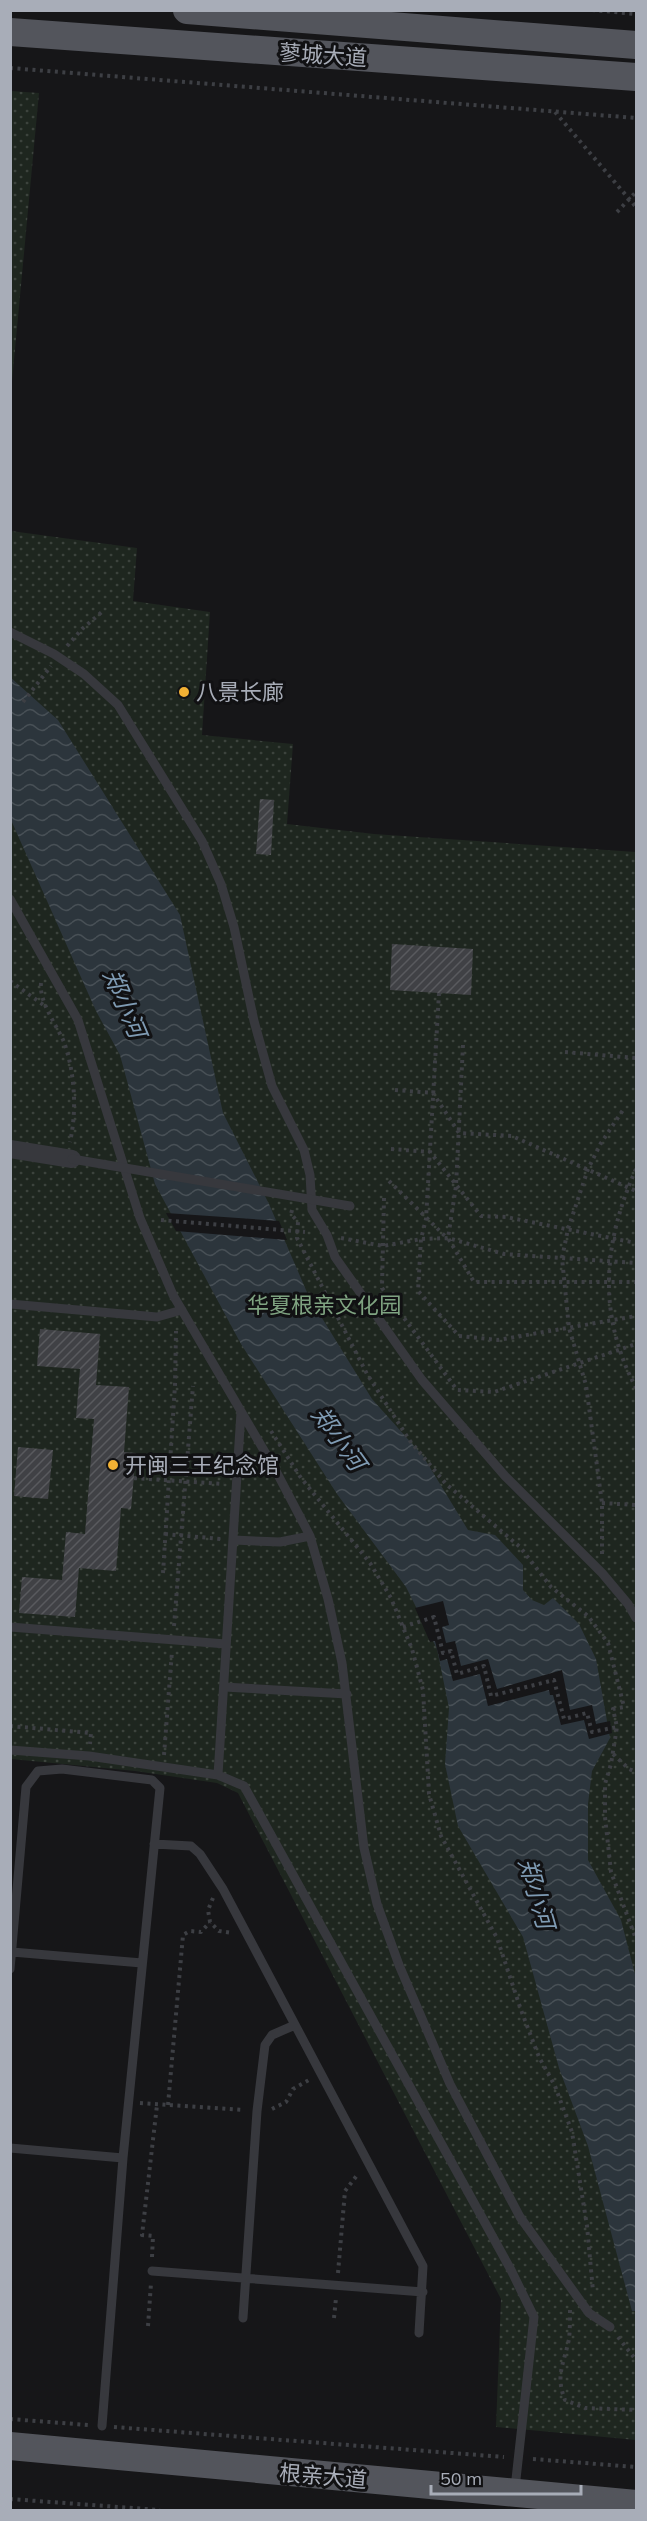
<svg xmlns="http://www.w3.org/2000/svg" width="647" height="2521" font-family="Mulish,'Noto Sans SC',sans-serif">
<defs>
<pattern id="park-dots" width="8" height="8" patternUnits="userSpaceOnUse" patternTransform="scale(1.5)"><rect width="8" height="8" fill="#1e261f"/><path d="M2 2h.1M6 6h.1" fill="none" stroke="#3c433d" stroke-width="1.8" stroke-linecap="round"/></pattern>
<pattern id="water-waves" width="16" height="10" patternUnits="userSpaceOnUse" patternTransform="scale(1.5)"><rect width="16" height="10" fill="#2c353c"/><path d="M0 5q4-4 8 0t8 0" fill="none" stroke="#485056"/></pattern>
<pattern id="building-hatch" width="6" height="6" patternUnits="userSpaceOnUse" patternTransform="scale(1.5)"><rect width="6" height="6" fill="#404145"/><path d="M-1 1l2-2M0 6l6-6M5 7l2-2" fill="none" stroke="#595a5e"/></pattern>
</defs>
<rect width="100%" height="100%" fill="#161618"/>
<path fill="url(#park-dots)" d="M11,91l28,2 -28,299z
M11,531l126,17 -4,53 77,11 -8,123 91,9 -6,80 87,10 262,18v1588l-140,-13 5,-128 -263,-506 -21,-10 -82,-12 -124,-12z"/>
<path fill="url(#water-waves)" d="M10,677l48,43 122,195 43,198 46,91 40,93 63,102 51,57 45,74 27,5 28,30v25l9,10 12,5 9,-7 26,26 17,35 14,79 -18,33 -4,33v56l33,60 15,58v333h-4l-44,-165 -29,-78 -36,-131 -65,-111 -13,-62 4,-56 -12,-59 -31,-62 -69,-93 -96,-150 -86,-160 -35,-129 -24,-44 -85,-191z"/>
<path fill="#161618" d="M166,1213l113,8 8,19 -111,-9z
M443,1601l6,24 -7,2 4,16 9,-2 6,25 27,-7 9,30 65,-19 8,40 22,-5 4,19 14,-3 2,12 -23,6 -5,-19 -23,5 -8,-30h-3l-1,-5 -61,16 -8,-32 -27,7 -6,-22 -7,2 -5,-20 -5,1 -15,-34z"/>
<path fill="url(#building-hatch)" d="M260,799l14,1 -3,55 -15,-1z
M392,944l81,5 -2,46 -81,-5z
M40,1329l60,5 -4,51 33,2 -5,65 12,1 -5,56 -10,-1 -5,63 -37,-3 -4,49 -56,-4 3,-36 40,3 4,-48 19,2 9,-115 -18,-1 4,-49 -43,-3z
M18,1447l35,3 -5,49 -34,-3z"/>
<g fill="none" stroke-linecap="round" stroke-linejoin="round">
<path stroke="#3d3f44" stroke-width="4" stroke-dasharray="3 4.5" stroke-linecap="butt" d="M592,10l44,4
M10,68l626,50
M555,112l81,95
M617,212l19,-20
M67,646l15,-17 21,-18
M23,702l28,-36
M10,981l35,25
M41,983c-2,19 15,41 23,59 11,31 13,69 6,100
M439,993l-13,226 -5,20 -3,52 41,45 39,4 138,-24
M463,1045l-7,141 -8,52 26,44h162
M565,1052l71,6
M395,1090l38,3 26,40 53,3 124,55
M391,1149l39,3 51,64 25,1 130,26
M636,1169c-33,74 -39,145 0,219
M389,1181l58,57
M384,1198l-2,90 75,102 37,2 142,-48
M292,1210l-1,4 7,8 -1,16 70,136 43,67 36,43 74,63 31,40 37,29 20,27 16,64 -11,2 4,18 -6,37 -6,20v33l6,55 25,67
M341,1238l42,8 38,-7 27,-1 56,16 132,9
M271,1431l30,47 69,85 21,35 21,51 11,41 6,104 12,42 56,102 24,72 18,47 16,29 17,46 15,94 6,65
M134,1478l90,6
M602,1503l34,2
M165,1534l56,5
M602,1554v-51l-16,-118 -17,-57 -7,-70 6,-29 20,-60 13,-26 22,-33
M163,1573l12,-188 1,-54
M174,1626l19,-240
M403,1627l31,-10 9,36 8,-2 6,23 27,-8 7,30 63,-16 10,39 23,-6 5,19 25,-5
M10,1726l81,7 -1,11
M613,1754l16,15 7,3
M164,1755l8,-104
M213,1898l-5,12 2,12 9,9 13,2
M140,2103l104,7
M168,2105l15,-170 7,-4 11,1 9,-10
M272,2109l14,-7 7,-13 16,-9
M152,2257l1,-21 -11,-1 15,-130
M338,2273l7,-82 13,-17
M570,2310c0,10 0,20 -1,29 -5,25 -14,36 -4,61l20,8 51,2
M334,2318l2,-20
M148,2326l3,-43
M618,2337l18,23
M10,2419l78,6
M114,2427l390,30
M533,2459l103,8
M10,2499l150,11"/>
<path stroke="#37383d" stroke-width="9" d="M10,632l44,22 30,20 34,31 84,136 19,43 13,43 20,94 18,65 32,64 6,25 2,35 15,25 8,22 87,123 83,96 97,97 26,31 8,14
M10,899l68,121 62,198 33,77 103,176 34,65 18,63 14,64 22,185 13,56 22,61 51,119 70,133 69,96 21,14
M10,1304l147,13 25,-7
M233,1540l47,2 30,-6
M10,1627l216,17
M224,1687l123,7
M10,1750l79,6 129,19 26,11 267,484 23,47 -19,171
M218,1775l23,-363
M154,1844l37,2 9,8 23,35 200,377 -4,67
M12,1952l130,11
M10,1969l16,-182 12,-16 24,-2 90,11 8,8 -37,370 -21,268
M10,2148l113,10
M152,2271l271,21
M243,2318l14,-207 8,-66 7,-10 23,-10"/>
<path stroke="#37383d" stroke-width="18" d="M10,1149l62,10"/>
<path stroke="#53555c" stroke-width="28" d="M187,10l449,35
M10,32l626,45
M10,2446l626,58"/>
<path stroke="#3d3f44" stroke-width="4" stroke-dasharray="3 4.5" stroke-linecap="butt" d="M161,1220l144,12"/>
<path stroke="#37383d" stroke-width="9" d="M72,1159l278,47"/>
</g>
<g fill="#f2b134" stroke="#111113" stroke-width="2">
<circle cx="184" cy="692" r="6"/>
<circle cx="113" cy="1465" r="6"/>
</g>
<g text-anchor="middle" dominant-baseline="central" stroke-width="6" stroke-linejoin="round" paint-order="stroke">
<g font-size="22" fill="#a8adb8" stroke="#111113">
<text transform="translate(323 55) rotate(4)">蓼城大道</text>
<text transform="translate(323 2476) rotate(5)">根亲大道</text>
</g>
<g font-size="22" fill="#a8adb8" stroke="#111113" text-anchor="start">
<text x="196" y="692">八景长廊</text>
<text x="125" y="1465">开闽三王纪念馆</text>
</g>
<g font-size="22" fill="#7fa381" stroke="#111113">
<text x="324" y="1305">华夏根亲文化园</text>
</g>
<g font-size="24" font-style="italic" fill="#7f9bb3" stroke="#111113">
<text transform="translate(125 1003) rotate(67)">郑小河</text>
<text transform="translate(339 1438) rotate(54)">郑小河</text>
<text transform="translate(537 1893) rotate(74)">郑小河</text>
</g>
</g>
<rect width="647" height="2521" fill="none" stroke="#a8adb8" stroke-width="24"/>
<path d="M431 2485v9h150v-9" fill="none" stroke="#a8adb8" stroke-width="3"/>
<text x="440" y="2485" font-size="18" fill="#a8adb8" stroke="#111113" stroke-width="4.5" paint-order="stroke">50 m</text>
</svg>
